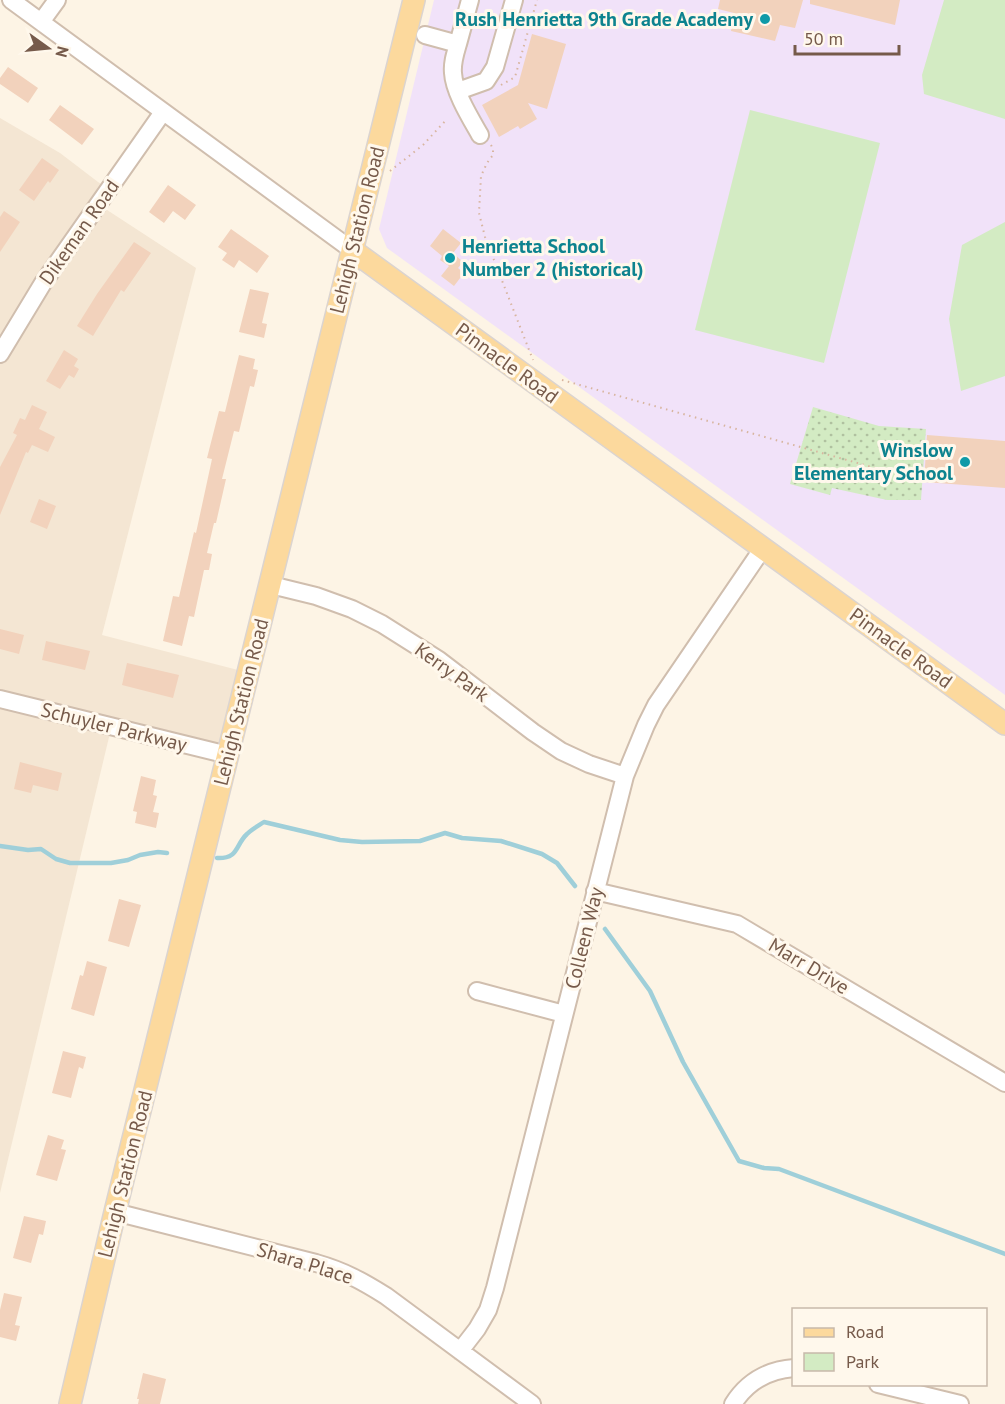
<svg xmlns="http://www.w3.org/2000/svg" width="1005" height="1404" font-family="'PT Sans',sans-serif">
<defs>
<pattern id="green-dots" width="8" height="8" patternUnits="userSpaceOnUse" patternTransform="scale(1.5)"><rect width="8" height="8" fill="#d3ebc3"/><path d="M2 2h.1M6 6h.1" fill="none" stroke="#b0c1a0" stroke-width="1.8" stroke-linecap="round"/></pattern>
</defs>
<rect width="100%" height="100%" fill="#fdf4e5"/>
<path fill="#f4e6d3" d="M0,118l60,35 38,29 17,11 -11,15 92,60 -94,367 136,35 -20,88 -108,-25 -110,460z"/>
<path fill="#f1e2f9" d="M434,0h571v695l-618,-447 -8,-19z"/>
<path fill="url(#green-dots)" d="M813,407l66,19 47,3 -5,71h-34l-55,-12 -2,7 -40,-11z"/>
<path fill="#d3ebc3" d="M944,0h61v119l-81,-25 -2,-19z
M750,110l130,33 -56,220 -129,-33z
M1005,222v154l-44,15 -12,-72 13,-74z"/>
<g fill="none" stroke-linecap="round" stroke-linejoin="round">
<path stroke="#9fcfd9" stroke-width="4.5" d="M0,846l28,4 13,-1 15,10 14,4h41l17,-3 12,-5 18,-3 9,1
M217,858c22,1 18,-13 30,-24 5,-5 11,-8 17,-12l76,18 22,2 58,-1 25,-8 17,5 39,3 41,13 15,9 18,23
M605,929l45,62 33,71 56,99 25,7 15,1 226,85"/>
</g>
<path fill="#f2d2bc" d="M720,0h83l-8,28 -15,-3 -5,16 -44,-10 3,-18 -16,-4z
M810,0h90l-5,25 -85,-21z
M532,34l34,10 -19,65 -19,-6 9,16 -17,10 -2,-3 -19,11 -17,-32 36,-20z
M8,67l30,21 -10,15 -28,-19v-6z
M60,105l34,24 -12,16 -33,-25z
M42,158l17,12 -9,13 -2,-2 -14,20 -15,-11z
M168,185l28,20 -11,15 -12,-9 -9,12 -15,-11z
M4,211l16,11 -20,30v-35z
M231,229l38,27 -12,17 -18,-13 -5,8 -12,-8 5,-7 -9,-6z
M443,229l18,14 -8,10 10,9 -5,6 6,5 -10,13 -13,-10 8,-10 -9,-6 2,-4 -12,-10z
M134,242l17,11 -27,39 -3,-2 -28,46 -16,-10 20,-32z
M250,289l19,4 -7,30 5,1 -3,14 -25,-6z
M64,350l14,9 -4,7 5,3 -5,9 -5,-3 -9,14 -14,-8z
M239,355l16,4 -2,10 5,1 -4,17 -4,-1 -11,46 -5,-1 -12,48h4l-10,44h-2l-7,30 5,1 -3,16h-5l-10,47 -5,-1 -7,30 -19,-5 10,-45 6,1 15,-65 2,1 16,-74 -5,-1 12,-47 6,1z
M32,405l15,7 -8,17 16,8 -7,15 -16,-7 -4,8 -2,-1 -26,63v-48l17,-32 -4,-2 7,-15 5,2z
M927,435l78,6v47l-81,-6z
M39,499l17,7 -9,23 -17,-7z
M0,629l24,6 -5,19 -19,-5z
M46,641l44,10 -5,19 -43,-10z
M127,663l52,12 -6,23 -51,-13z
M20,762l42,11 -4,18 -25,-6 -2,8 -17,-4z
M141,776l15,4 -3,15 4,1 -4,16 6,1 -3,15 -21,-5 2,-11 -4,-1z
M119,899l22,6 -12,42 -21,-6z
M87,961l20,6 -13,49 -23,-7 9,-34 3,1z
M63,1051l23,6 -3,12 -4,-2 -8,31 -19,-5z
M48,1135l16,5 -3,9 5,1 -9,31 -21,-6z
M24,1216l22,5 -3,14 -4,-1 -8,29 -18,-5z
M4,1293l18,4 -7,28 5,1 -4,15 -16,-4v-27z
M143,1373l23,6 -6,25h-22l1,-5h-2z"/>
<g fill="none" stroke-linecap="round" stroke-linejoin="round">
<g stroke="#d0beae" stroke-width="20">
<path id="minor" d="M11,0l341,250
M41,22l16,-22
M425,35l33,9c-3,10 -6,19 -5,29 1,19 18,46 27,62
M458,44l12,-44
M458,91l28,-10 9,-14 19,-67
M0,354l43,-71 120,-171
M271,585l45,11 36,13 30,15 57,36 94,72 28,19 28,13 36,12
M0,699l228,56
M595,891l142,33 268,159
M477,991l87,23
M115,1212l201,51c28,8 46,18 70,33l146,108
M460,1351l17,-22 11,-19 7,-22 130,-512 21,-51 10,-20 107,-157
M878,1384l82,20
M733,1404c14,-22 34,-34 61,-36"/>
</g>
<g stroke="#dbd4d0" stroke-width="24">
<path id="major" d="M352,250l653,474
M70,1404l45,-192 299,-1212"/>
</g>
<path stroke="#d8b59f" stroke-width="2" stroke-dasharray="1.5 4.5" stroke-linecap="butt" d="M501,85l14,-8 22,-77
M491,145l2,4v6l-6,8 -6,13 -2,37 6,24 48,123
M390,171l33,-26 24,-26
M562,380l324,91"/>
<use href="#minor" stroke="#fff" stroke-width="16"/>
<use href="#major" stroke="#fcd99d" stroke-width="21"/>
</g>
<g fill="#0f9aa8" stroke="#fff8ec" stroke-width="2">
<circle cx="765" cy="19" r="6"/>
<circle cx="450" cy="258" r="6"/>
<circle cx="965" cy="462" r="6"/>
</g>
<g text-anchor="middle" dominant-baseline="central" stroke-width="6" stroke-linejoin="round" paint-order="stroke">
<g font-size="20" font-weight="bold" fill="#0d838f" stroke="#fff8ec" text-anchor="end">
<text x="753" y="19">Rush Henrietta 9th Grade Academy</text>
<text x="462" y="246" text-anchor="start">Henrietta School<tspan x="462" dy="23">Number 2 (historical)</tspan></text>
<text x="953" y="450">Winslow<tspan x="953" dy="23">Elementary School</tspan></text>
</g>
<g font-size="20" fill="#765a4a" stroke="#fff8ec">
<text transform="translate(357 230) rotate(-76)">Lehigh Station Road</text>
<text transform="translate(79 232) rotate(-55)">Dikeman Road</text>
<text transform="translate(507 363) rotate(36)">Pinnacle Road</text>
<text transform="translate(901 648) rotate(36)">Pinnacle Road</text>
<text transform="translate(452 672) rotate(36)">Kerry Park</text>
<text transform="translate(241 702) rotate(-76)">Lehigh Station Road</text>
<text transform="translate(114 727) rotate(14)">Schuyler Parkway</text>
<text transform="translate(584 938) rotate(-76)">Colleen Way</text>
<text transform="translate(809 966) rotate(31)">Marr Drive</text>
<text transform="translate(125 1174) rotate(-76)">Lehigh Station Road</text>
<text transform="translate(305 1263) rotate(17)">Shara Place</text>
</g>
</g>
<rect x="792" y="1308" width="195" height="78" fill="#fff8ec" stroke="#c8b9ab" stroke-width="1.5"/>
<rect x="804" y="1328" width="30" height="9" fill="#fcd99d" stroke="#c8b9ab" stroke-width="1.5"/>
<text x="846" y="1338" font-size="18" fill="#765a4a">Road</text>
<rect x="804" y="1353" width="30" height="18" fill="#d3ebc3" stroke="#c8b9ab" stroke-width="1.5"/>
<text x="846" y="1368" font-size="18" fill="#765a4a">Park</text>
<g transform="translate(48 48) rotate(105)" stroke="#fff8ec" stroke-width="4.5" paint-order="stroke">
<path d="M0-4.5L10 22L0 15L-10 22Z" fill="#765a4a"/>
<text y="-9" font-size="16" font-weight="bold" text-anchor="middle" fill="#765a4a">N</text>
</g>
<path d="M795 45v9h104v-9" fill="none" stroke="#765a4a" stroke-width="3"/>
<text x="804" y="45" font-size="18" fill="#765a4a" stroke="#fff8ec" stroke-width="4.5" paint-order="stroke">50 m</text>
</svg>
